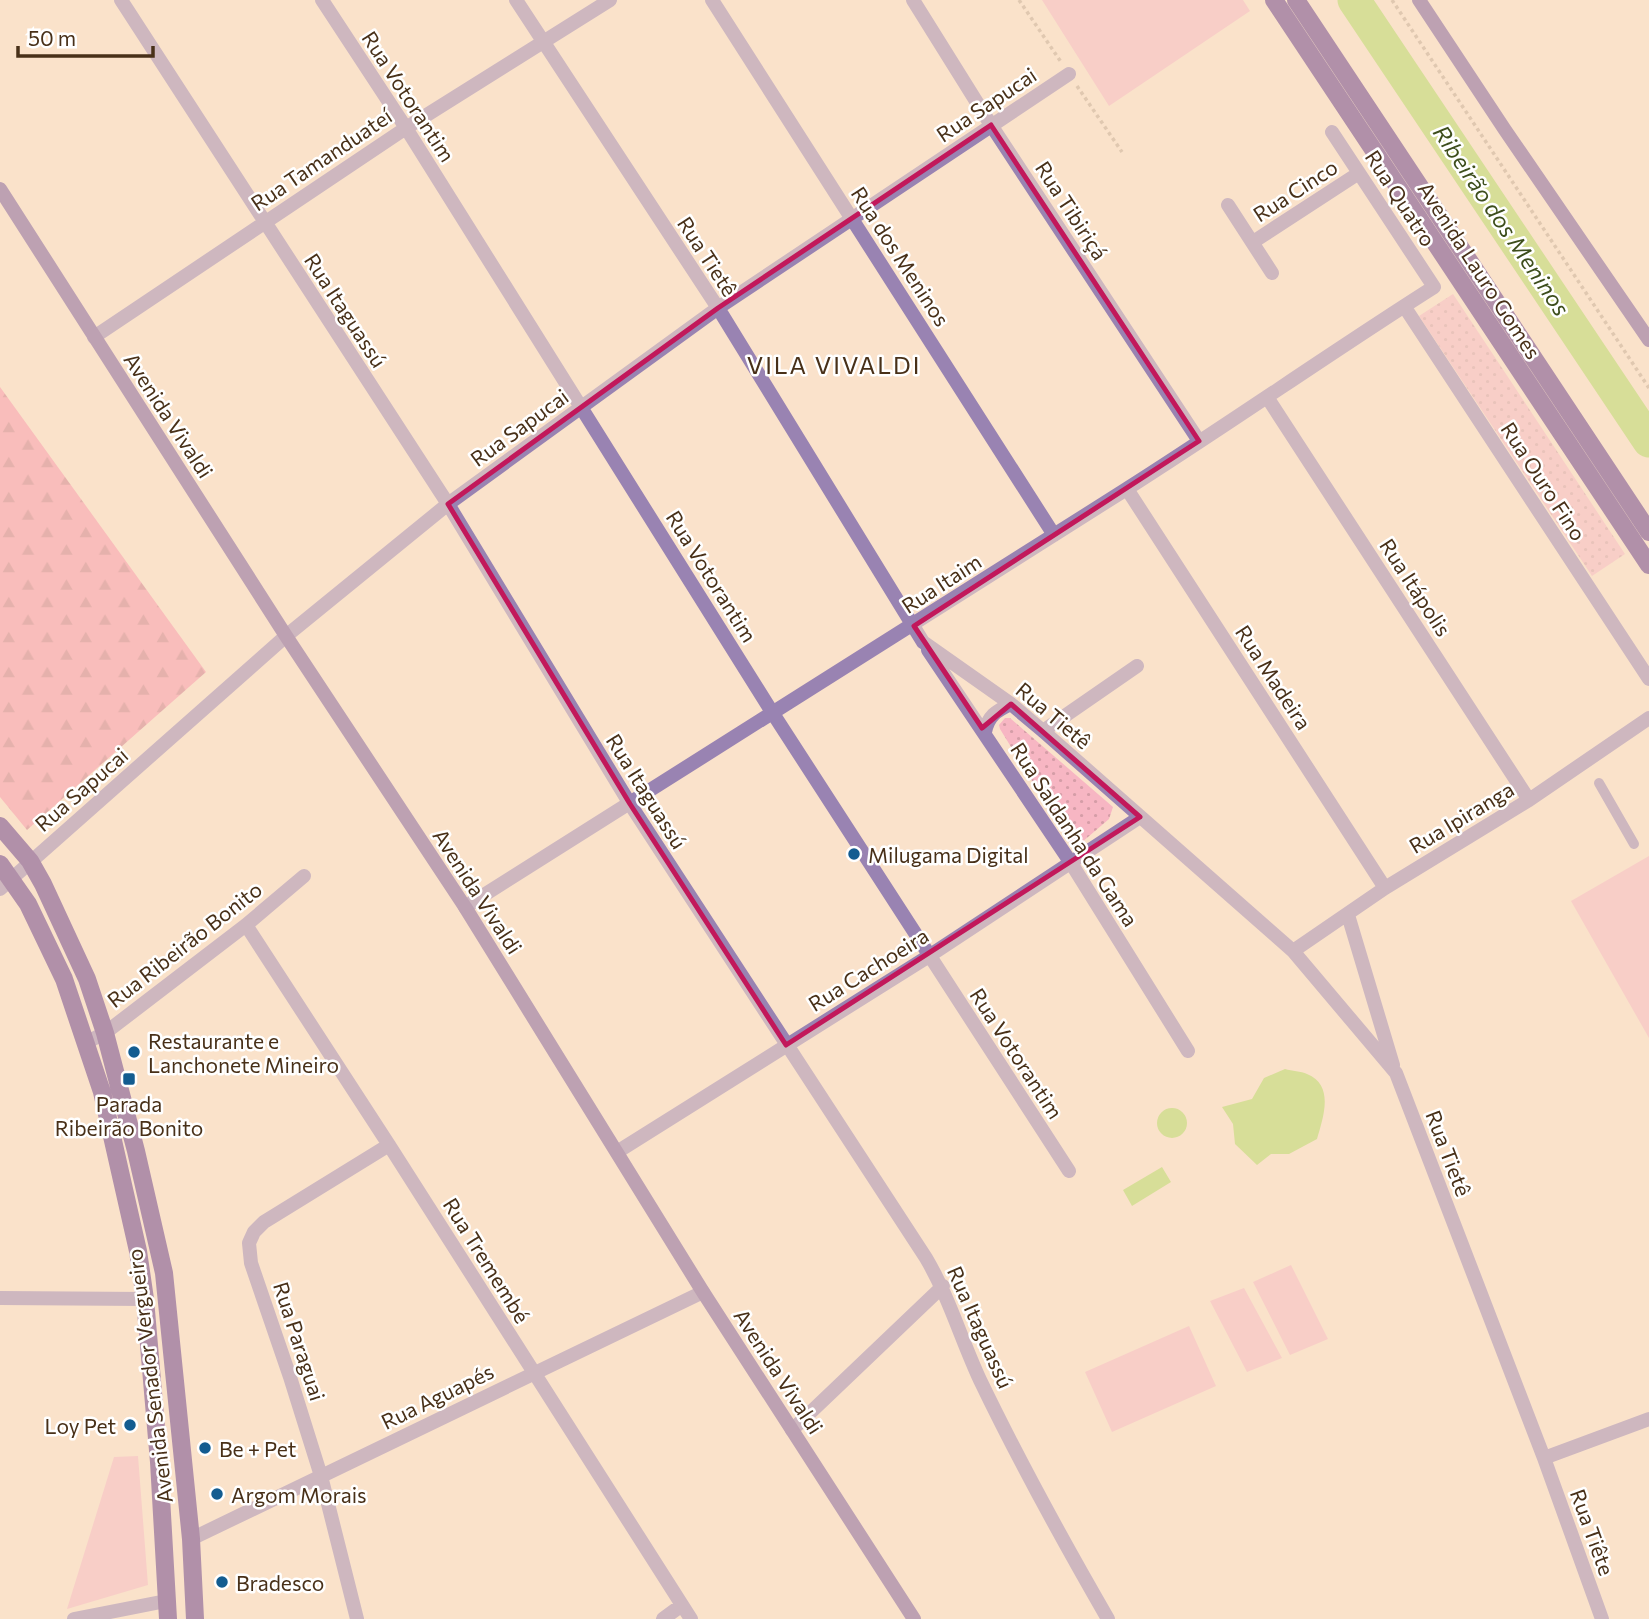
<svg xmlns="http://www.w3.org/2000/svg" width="1649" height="1619" font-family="Commissioner,sans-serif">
<defs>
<pattern id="forest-firs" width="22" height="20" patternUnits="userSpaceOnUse" patternTransform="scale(1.75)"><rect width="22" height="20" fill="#f990a8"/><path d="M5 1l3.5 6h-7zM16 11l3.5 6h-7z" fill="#cc7688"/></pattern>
<pattern id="park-dots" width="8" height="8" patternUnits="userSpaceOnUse" patternTransform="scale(1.75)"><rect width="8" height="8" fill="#f7b6c3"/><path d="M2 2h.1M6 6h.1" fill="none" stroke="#d59da7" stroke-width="1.8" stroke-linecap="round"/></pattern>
</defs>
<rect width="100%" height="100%" fill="#fae2cb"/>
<path fill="#f7b6c3" d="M1042,0h201l7,11 -141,95z
M1649,856v182l-78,-137z
M1291,1265l37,74 -38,16 -37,-73z
M1244,1288l38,70 -35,14 -37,-71z
M1189,1326l27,60 -104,46 -27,-60z
M138,1456l10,129 -81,24 47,-152z"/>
<path fill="url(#forest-firs)" d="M0,387l206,285 -179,158 -27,-33z"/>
<path fill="url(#park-dots)" d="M1453,294l172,260 -33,22 -173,-260z
M1005,718h5l103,89 -4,12 -35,30 -74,-120 -1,-4z"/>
<path fill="#aed95b" d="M1285,1069c7,2 16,2 22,5 28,11 16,44 10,65l-28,15h-18l-14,11 -22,-21 -2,-20 -11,-17 30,-8 12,-21z
M1157 1123a15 15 0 1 1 30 0a15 15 0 1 1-30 0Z
M1162,1167l9,15 -39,24 -9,-16z"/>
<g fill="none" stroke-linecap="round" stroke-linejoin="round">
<path stroke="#aed95b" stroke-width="33" d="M1354,0l295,441"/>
<path stroke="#c1a991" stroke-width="3.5" stroke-dasharray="3.5 3.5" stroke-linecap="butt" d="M1019,0l42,62
M1392,0l257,388
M1077,86l45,66"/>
<path stroke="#9983b2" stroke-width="10" d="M1599,783l35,61"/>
<path stroke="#9983b2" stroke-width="14" d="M121,0l327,504 182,300 296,454c23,39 35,81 54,122 39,81 83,161 128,239
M322,0l84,128 366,584 297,459
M516,0l202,308 205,334 88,62 32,27 250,220 103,122 148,385 58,161
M712,0l342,535
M913,0l78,125 208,316
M1228,205l44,68
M1253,242l106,-69
M1404,306l245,373
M94,337l312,-209 204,-128
M1267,397l262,403
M1127,489l258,399
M928,650l143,213 117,188
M1043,731l94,-65
M985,732c3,-16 11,-21 26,-28
M0,889l286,-253 162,-132 270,-196 351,-234
M465,907c221,-138 441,-277 660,-417 104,-66 205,-137 309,-203l-102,-155
M1348,915l45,150
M246,925l143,220 302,474
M1293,951l92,-63 144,-88 120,-82
M87,1042l18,-9 141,-108 58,-49
M617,1152l312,-196 211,-139
M0,1298l145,1
M792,1430l151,-144
M1544,1458l105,-39
M191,1539l512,-247
M74,1619l92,-18
M357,1619l-36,-143 -31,-99 -39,-114 -2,-20 5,-11 10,-10 125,-77
M663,1619l19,-14"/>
<path stroke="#745296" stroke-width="14" d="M1419,0l86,130 144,210
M0,189l286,447 179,271 238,385 211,327"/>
<path stroke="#5a2d81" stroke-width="18" d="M1274,0l375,565
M1296,0l353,532
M0,826l30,35 13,23 44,95 18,54 31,118 28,122 27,266 4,80
M0,864l28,40 36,75 38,113 36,159 7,48 14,163 9,157"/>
</g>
<path d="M0 0H1649V1619H0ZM991,125l208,316 -285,185 68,102 29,-24 129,113 -354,228 -156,-241 -182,-300 270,-196z" fill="#fae2cb" fill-opacity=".55" fill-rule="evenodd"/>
<path fill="none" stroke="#c2185b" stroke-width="5" stroke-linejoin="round" d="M991,125l208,316 -285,185 68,102 29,-24 129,113 -354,228 -156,-241 -182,-300 270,-196z"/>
<g fill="#135c90" stroke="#fff" stroke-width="2.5">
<circle cx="854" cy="854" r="7"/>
<circle cx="134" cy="1052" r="7"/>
<rect x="122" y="1072" width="14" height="14" rx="3.5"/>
<circle cx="130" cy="1425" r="7"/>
<circle cx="205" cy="1448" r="7"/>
<circle cx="217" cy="1494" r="7"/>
<circle cx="222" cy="1582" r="7"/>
</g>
<g text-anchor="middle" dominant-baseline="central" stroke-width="5" stroke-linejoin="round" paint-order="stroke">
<g font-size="21" fill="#483018" stroke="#fff">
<text transform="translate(409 96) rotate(57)">Rua Votorantim</text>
<text transform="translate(986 104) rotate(-34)">Rua Sapucai</text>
<text transform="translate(321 159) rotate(-34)">Rua Tamanduateí</text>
<text transform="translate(1295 190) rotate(-33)">Rua Cinco</text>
<text transform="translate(1401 198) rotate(57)">Rua Quatro</text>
<text transform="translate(1072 210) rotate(57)">Rua Tibiriçá</text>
<text transform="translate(708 256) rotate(57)">Rua Tietê</text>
<text transform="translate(901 256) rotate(57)">Rua dos Meninos</text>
<text transform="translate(1480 270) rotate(57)">Avenida Lauro Gomes</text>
<text transform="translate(346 310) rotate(57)">Rua Itaguassú</text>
<text transform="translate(169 415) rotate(57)">Avenida Vivaldi</text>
<text transform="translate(519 427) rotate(-36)">Rua Sapucai</text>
<text transform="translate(1544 481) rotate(57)">Rua Ouro Fino</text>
<text transform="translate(712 576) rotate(58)">Rua Votorantim</text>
<text transform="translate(941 583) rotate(-33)">Rua Itaim</text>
<text transform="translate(1416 587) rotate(57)">Rua Itápolis</text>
<text transform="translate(1274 677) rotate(57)">Rua Madeira</text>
<text transform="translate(1054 715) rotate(40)">Rua Tietê</text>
<text transform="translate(81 789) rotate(-41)">Rua Sapucai</text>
<text transform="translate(647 791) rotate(58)">Rua Itaguassú</text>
<text transform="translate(1461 817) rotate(-31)">Rua Ipiranga</text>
<text transform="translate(1075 834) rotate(57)">Rua Saldanha da Gama</text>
<text transform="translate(478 891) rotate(57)">Avenida Vivaldi</text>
<text transform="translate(184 944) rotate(-38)">Rua Ribeirão Bonito</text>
<text transform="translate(868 969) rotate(-32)">Rua Cachoeira</text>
<text transform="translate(1017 1053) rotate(57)">Rua Votorantim</text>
<text transform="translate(1449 1153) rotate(69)">Rua Tietê</text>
<text transform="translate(487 1260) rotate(58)">Rua Tremembé</text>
<text transform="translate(981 1327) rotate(66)">Rua Itaguassú</text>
<text transform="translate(300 1341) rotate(72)">Rua Paraguai</text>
<text transform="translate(779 1371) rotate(57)">Avenida Vivaldi</text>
<text transform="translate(149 1376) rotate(-97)">Avenida Senador Vergueiro</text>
<text transform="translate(437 1396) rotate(-26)">Rua Aguapés</text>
<text transform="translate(1593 1532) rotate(70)">Rua Tiête</text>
</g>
<g font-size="21" fill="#483018" stroke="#fff" text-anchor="start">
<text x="868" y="854">Milugama Digital</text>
<text x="148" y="1040">Restaurante e<tspan x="148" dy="24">Lanchonete Mineiro</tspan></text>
<text x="129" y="1103" text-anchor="middle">Parada<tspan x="129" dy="24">Ribeirão Bonito</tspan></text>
<text x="116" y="1425" text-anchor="end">Loy Pet</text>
<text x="219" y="1448">Be + Pet</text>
<text x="231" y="1494">Argom Morais</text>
<text x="236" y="1582">Bradesco</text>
</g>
<g font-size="23" font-style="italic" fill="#3d4e1c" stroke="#fff">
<text transform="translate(1502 220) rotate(56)">Ribeirão dos Meninos</text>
</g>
<g font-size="24" letter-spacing="2" fill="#483018" stroke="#fff">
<text x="834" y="364">VILA VIVALDI</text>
</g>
</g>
<path d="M18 46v10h135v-10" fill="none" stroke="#483018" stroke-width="3.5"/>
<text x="28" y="46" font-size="21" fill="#483018" stroke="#ffffff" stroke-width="5" paint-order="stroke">50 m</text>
</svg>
